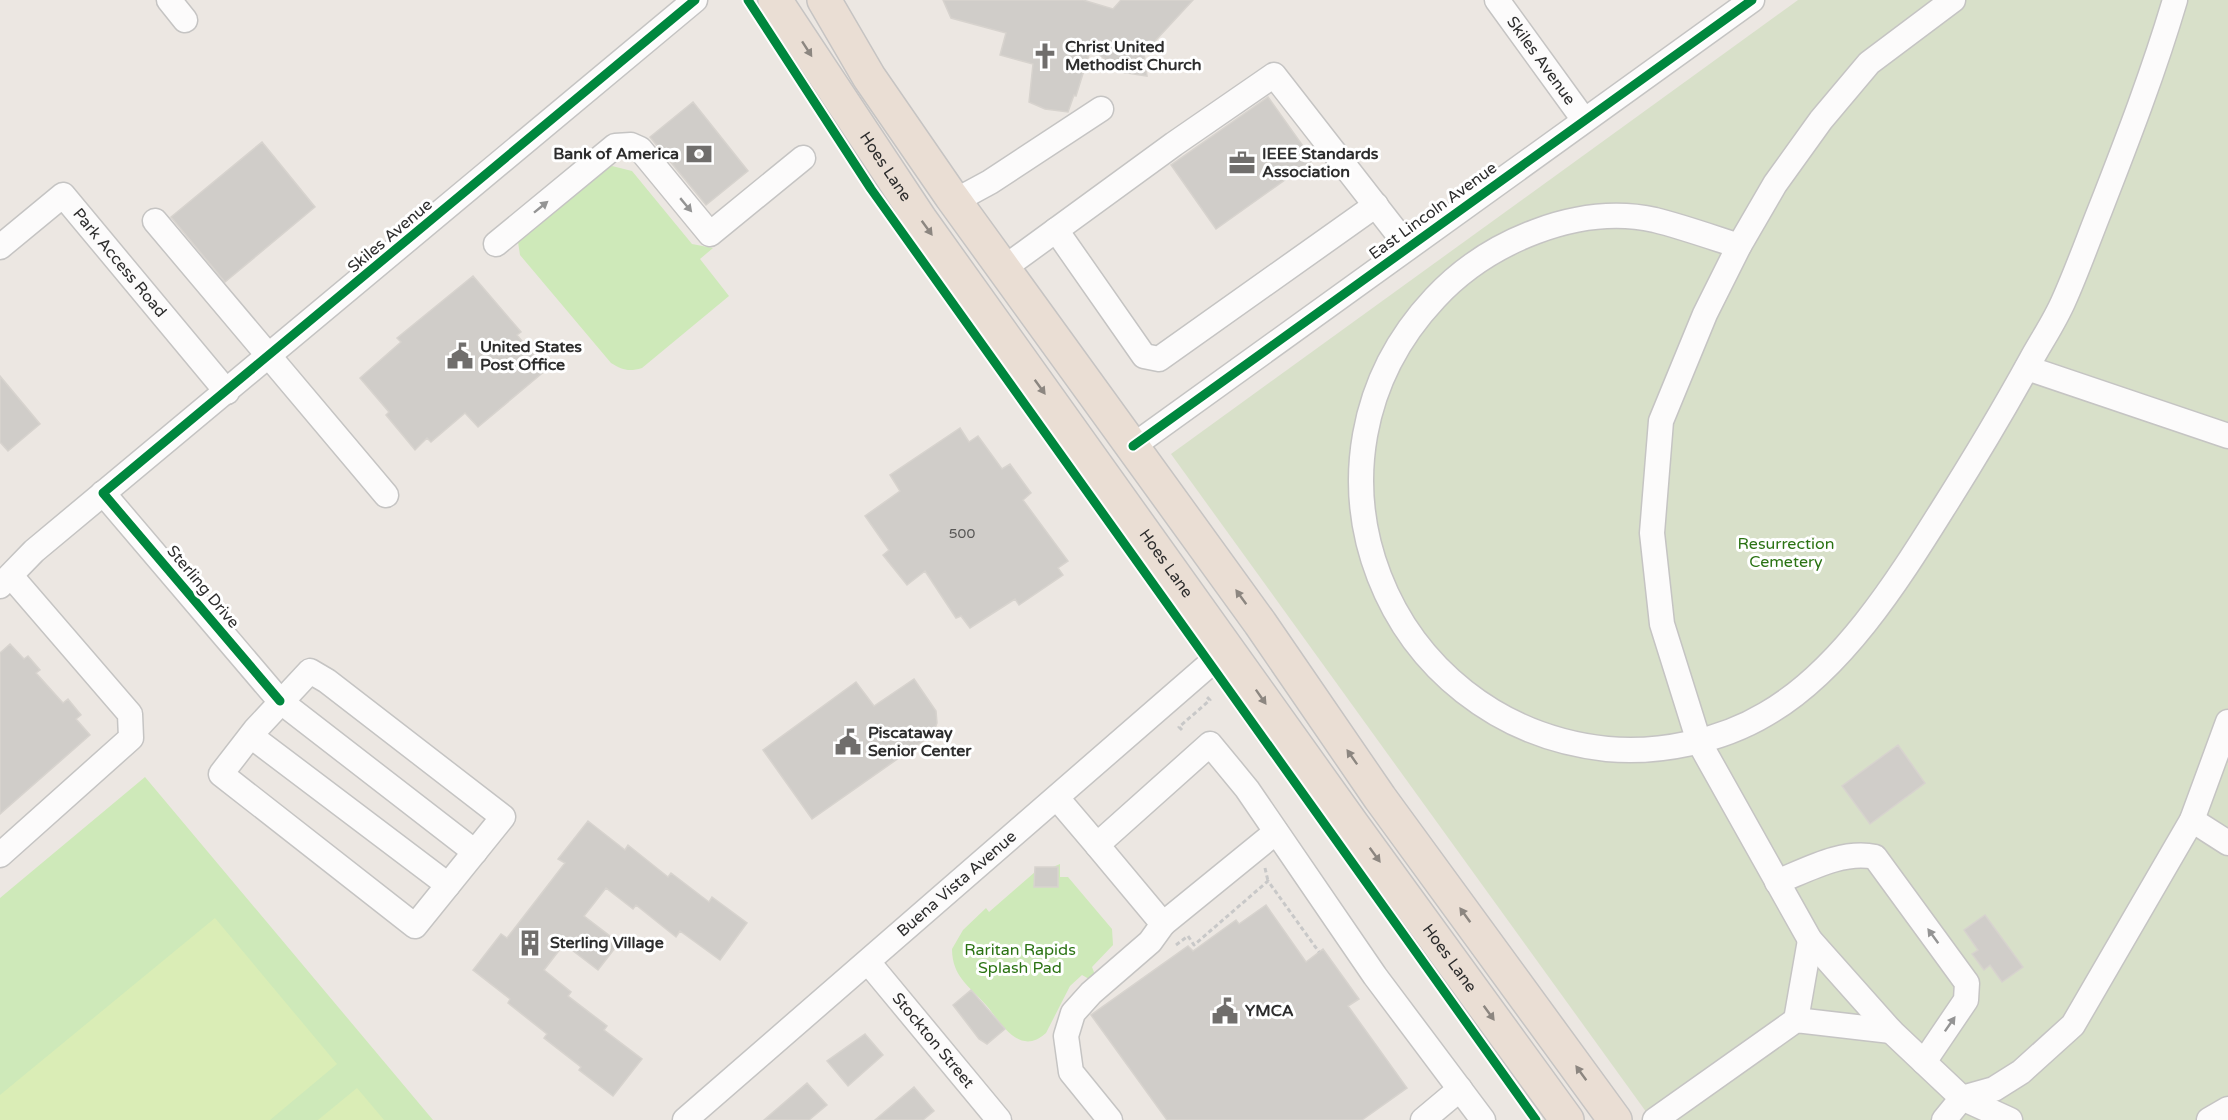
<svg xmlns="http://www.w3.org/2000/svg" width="2228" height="1120" font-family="'Varela Round',sans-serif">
<rect width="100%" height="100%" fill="#ece7e2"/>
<path fill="#cee9b9" d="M612,166l20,5 60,73 21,4 -13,11 29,37 -87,72c-13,4 -20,2 -31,-5l-91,-108 -2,-13 6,-6 80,-66z
M145,777l288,343h-433v-222z
M1060,864v13h8l44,52 1,16 -21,22 3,8 -6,4 -7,-4 -12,11 -24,47c-27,25 -46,-12 -60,-28 -14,-17 -34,-27 -34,-56l11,-19 23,-22 3,4 46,-40 -1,14 24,1v-20h-5z"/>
<path fill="#d8e0c9" d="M1798,0h430v1120h-576l-481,-666z"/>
<path fill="#daedb6" d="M215,918l122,146 -67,56h-270v-25z
M357,1088l27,32h-66z"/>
<path fill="#d0cdc9" stroke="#d7d3ce" stroke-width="1.5" d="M943,0h140l30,9 8,-9h72l-49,53 3,23 -26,-4 -30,-24 -15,48 -2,-1 -6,17 -23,-3 -16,-7 4,-38 -33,-9 6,-22 -55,-15z
M1268,97l45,63 -97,69 -45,-64z
M693,102l55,69 -42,34 -56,-68z
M262,142l53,65 -90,75 -54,-65z
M473,276l48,56 -4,3 29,35 -68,57 -13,-14 -34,29 -4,-4 -12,12 -29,-35 3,-3 -29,-34 41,-36 -4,-4z
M0,376l40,48 -32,27 -8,-9z
M960,428l9,14 9,-6 24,33 8,-5 21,29 -8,7 45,61 -10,7 5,7 -44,30 -4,-6 -45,29 -9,-12 -5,2 -31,-47 -18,14 -24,-30 6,-5 -24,-34 35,-25 -10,-16z
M10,644l14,15 4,-3 12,14 -4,3 27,30 5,-4 13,16 -5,4 14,16 -90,79v-161z
M914,679l22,32 1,12 -4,11 -121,85 -49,-69 93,-68 18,24z
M1898,745l27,38 -55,41 -28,-38z
M588,821l37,29 3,-5 40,32 3,-4 38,29 3,-5 35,26 -27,37 -40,-29 -4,6 -40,-32 -3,4 -27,-21 -22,28 35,27 -21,27 -34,-26 -20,26 27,22 -3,4 39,30 -3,4 38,29 -29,37 -34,-26 2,-3 -37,-29 3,-4 -39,-31 2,-4 -37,-29 28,-36 6,4 31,-40 27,-35 -7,-4z
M1035,867h23v20h-24z
M1266,905l40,57 17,-13 36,50 -11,7 59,82 -45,32h-195l-76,-105 97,-69 5,5 43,-31 3,4z
M1985,915l38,52 -21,15 -12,-17 -6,5 -12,-16 6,-4 -14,-20z
M971,990l34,39 -18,15 -8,-5 -26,-34z
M865,1034l18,21 -35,31 -21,-25z
M807,1083l20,22 -18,15h-45z
M914,1087l20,24 -11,9h-48z"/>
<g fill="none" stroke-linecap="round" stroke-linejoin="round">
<g stroke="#c5c4c3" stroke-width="27">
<g id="minor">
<path d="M169,0l16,20"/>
<path id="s1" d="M1497,0l87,120"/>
<path d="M1953,0l-84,63 -48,57 -46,64 -36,62 -34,68 -44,107 -9,112 10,91 37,118 111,198 81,91 71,67 48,22"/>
<path d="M955,201l35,-19 111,-73"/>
<path d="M155,221l231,274"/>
<path d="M1056,230l88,126 15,3 217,-154"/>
<path d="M496,244l119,-98 16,-1 9,4 70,85 93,-76"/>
<path d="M1739,246c-28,-9 -56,-19 -84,-26 -77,-17 -168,22 -220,78 -155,165 -51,427 172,451 52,5 114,-8 159,-35 75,-43 131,-132 176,-204 31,-49 61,-99 89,-150 11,-20 24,-39 33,-60 13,-29 24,-60 36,-90 27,-69 54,-139 75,-210"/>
<path id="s2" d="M0,247l63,-52 164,197"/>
<path d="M1004,268l170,-124 100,-69 134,172"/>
<path d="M2027,368l201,68"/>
<path d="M1133,446l619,-446"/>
<path d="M103,493l177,208 195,151"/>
<path d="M0,586l34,-35 661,-551"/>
<path d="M310,671l17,10 176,136 -88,109 -194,-152 34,-44z"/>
<path d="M251,736l197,149"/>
<path d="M1057,798l40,47 113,-101 37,45 128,187 108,144"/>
<path d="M2192,820l36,23"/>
<path d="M1097,845l66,79 113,-92"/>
<path d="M0,855l131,-117 -1,-24 -119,-138"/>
<path d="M1777,882c30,-12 65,-32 98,-25l92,126 -1,17 -42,62"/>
<path id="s3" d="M868,962l131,158"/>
<path d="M1796,1020l14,-80"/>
<path id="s4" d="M685,1120l542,-471"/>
<path d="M1110,1120l-39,-48 -5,-36 7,-23 18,-20 59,-51 13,-18"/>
<path d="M1423,1120l37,-31"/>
<path d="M1655,1120l141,-100 95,11"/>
<path d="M1944,1120l18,-22 32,-9 27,-17 52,-47 119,-205 36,-98"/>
<path d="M2209,1120l19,-11"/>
</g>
</g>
<g stroke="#c6c4c3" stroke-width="36">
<g id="highway">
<path id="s5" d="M775,0l145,219 432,605 215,296"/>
<path d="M824,0l45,77 82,119 309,427 120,175 235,322"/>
</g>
</g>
<path stroke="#c8c8c8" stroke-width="3" stroke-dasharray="4.5 3" stroke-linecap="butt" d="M1182,730l-3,-3 31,-27 -4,-4
M1265,868l3,13
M1176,945l12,-9 6,9 74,-64 51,71"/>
<use href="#minor" stroke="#fcfbfb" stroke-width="24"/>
<use href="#highway" stroke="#eaded4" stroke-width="33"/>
<g stroke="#fff" stroke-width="13">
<path id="cycleway" d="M748,0l123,189 665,931
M1133,446l619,-446
M280,701l-177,-208 592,-493"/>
</g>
<use href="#cycleway" stroke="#00873e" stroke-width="9"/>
</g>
<defs><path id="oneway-solid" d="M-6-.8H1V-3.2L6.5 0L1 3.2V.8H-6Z" transform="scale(1.5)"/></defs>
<g fill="#8c8680">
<use href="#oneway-solid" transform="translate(807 49) rotate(57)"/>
<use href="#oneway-solid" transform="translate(927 228) rotate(54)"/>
<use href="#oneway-solid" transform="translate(1040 387) rotate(54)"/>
<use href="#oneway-solid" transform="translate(1241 597) rotate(-126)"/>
<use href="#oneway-solid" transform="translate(1261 697) rotate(55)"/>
<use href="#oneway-solid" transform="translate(1352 757) rotate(-125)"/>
<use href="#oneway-solid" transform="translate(1375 855) rotate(54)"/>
<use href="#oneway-solid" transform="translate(1465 915) rotate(-126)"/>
<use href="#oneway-solid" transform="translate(1489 1013) rotate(54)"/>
<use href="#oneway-solid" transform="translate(1581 1073) rotate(-126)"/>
</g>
<g fill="#949494">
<use href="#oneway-solid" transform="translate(686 205) rotate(50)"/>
<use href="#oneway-solid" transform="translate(541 207) rotate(-39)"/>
<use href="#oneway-solid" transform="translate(1933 936) rotate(-126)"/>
<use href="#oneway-solid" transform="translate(1950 1024) rotate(-55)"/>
</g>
<defs>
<g id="church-bare" transform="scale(2.07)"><path d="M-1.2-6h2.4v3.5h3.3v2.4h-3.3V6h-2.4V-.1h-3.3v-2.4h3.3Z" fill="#706e6c" stroke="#fff" stroke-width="2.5" paint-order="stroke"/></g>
<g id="bank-bare" transform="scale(2.07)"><path d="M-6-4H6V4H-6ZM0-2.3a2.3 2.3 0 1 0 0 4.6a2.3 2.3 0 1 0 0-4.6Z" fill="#706e6c" stroke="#fff" stroke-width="2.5" paint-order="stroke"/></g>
<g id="office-bare" transform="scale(2.07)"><path d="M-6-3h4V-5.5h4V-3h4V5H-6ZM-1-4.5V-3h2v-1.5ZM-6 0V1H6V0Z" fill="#706e6c" stroke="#fff" stroke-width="2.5" paint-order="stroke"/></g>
<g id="civic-bare" transform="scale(2.07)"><path d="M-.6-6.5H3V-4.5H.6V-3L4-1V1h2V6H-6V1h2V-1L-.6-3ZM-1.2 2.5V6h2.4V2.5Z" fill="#706e6c" stroke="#fff" stroke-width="2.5" paint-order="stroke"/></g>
<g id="building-bare" transform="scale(2.07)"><path d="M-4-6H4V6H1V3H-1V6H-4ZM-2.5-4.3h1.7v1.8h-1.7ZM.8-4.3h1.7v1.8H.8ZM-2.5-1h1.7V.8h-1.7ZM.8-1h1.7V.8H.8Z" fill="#706e6c" stroke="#fff" stroke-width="2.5" paint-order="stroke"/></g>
</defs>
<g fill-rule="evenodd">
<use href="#church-bare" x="1045" y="56"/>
<use href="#bank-bare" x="699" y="154"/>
<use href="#office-bare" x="1242" y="163"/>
<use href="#civic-bare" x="460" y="356"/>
<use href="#civic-bare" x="848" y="742"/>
<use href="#building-bare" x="530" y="943"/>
<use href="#civic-bare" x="1225" y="1011"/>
</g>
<g text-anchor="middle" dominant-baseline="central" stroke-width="6" stroke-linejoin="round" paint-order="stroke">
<g font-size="14" fill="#585756">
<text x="962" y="533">500</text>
</g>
<g font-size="16" font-weight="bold" fill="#2d2d2d" stroke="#fff" text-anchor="start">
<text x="1065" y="47">Christ United<tspan x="1065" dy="18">Methodist Church</tspan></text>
<text x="679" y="154" text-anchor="end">Bank of America</text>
<text x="1262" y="154">IEEE Standards<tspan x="1262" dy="18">Association</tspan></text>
<text x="480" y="347">United States<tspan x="480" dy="18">Post Office</tspan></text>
<text x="868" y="733">Piscataway<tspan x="868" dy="18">Senior Center</tspan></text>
<text x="550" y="943">Sterling Village</text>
<text x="1245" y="1011">YMCA</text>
</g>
<g font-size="16" fill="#2d2d2d" stroke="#fff">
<text stroke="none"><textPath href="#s1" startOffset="75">Skiles Avenue</textPath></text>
<text stroke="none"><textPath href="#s5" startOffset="200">Hoes Lane</textPath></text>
<text transform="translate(1433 211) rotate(-36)">East Lincoln Avenue</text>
<text transform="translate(390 236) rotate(-40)">Skiles Avenue</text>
<text stroke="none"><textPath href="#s2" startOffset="170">Park Access Road</textPath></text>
<text stroke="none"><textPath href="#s5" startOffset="686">Hoes Lane</textPath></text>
<text transform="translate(203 587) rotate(50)">Sterling Drive</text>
<text stroke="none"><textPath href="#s4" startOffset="360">Buena Vista Avenue</textPath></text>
<text stroke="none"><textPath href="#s5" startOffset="1172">Hoes Lane</textPath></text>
<text stroke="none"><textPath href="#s3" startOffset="102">Stockton Street</textPath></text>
</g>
<g font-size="16" fill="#2b7314" stroke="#fff">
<text x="1786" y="544">Resurrection<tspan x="1786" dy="18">Cemetery</tspan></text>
<text x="1020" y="950">Raritan Rapids<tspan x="1020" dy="18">Splash Pad</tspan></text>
</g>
</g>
</svg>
